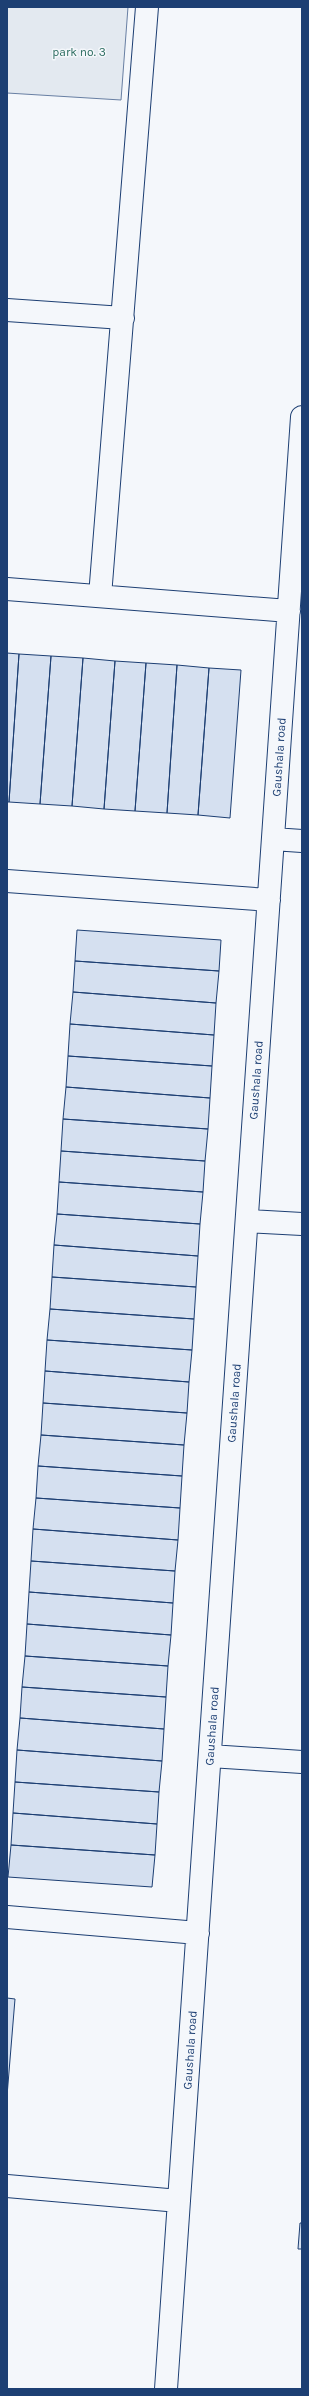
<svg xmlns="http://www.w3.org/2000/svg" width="309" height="2396" font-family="Karla,sans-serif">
<rect width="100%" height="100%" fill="#f4f7fb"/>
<path fill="#e3e9f0" stroke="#687fa3" d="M7,7h121l-7,93 -114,-7z"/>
<path fill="#d5e0f0" stroke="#1d3f73" d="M7,653l12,1 -10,148h-2z
M19,654l32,2 -11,148 -31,-2z
M51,656l32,2 -11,148 -32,-2z
M83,658l32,3 -11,148 -32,-3z
M115,661l31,2 -11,148 -31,-2z
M146,663l31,2 -10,148 -32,-2z
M177,665l32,3 -11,147 -31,-2z
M209,668l32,2 -11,148 -32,-3z
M77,930l144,10 -2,31 -144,-10z
M75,961l144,10 -3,32 -143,-11z
M73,992l143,11 -2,32 -144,-11z
M70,1024l144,11 -2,31 -144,-10z
M68,1056l144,10 -2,32 -144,-11z
M66,1087l144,11 -2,31 -145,-10z
M63,1119l145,10 -3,32 -144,-10z
M61,1151l144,10 -2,31 -144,-10z
M59,1182l144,10 -3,32 -143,-10z
M57,1214l143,10 -2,32 -144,-11z
M54,1245l144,11 -2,31 -144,-10z
M52,1277l144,10 -2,32 -144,-10z
M50,1309l144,10 -2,31 -145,-10z
M47,1340l145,10 -3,32 -144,-11z
M45,1371l144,11 -2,31 -144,-10z
M43,1403l144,10 -3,32 -143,-10z
M41,1435l143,10 -2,31 -144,-10z
M38,1466l144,10 -2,32 -144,-10z
M36,1498l144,10 -2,32 -145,-11z
M33,1529l145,11 -3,31 -144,-10z
M31,1561l144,10 -2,32 -144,-11z
M29,1592l144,11 -2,32 -144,-11z
M27,1624l144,11 -3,31 -143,-10z
M25,1656l143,10 -2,31 -144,-10z
M22,1687l144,10 -2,32 -144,-11z
M20,1718l144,11 -2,32 -145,-11z
M17,1750l145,11 -3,31 -144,-10z
M15,1782l144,10 -2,32 -144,-11z
M13,1813l144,11 -2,31 -144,-10z
M11,1845l144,10 -3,32 -144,-10z
M7,1998l8,1 -8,97z
M300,2223h2v26h-4z"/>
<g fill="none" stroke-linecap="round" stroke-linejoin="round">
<g stroke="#1d3f73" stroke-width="24">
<path id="minor" d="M7,310l116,8
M7,589l282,22
M100,596l47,-589
M273,839l29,2
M7,881l262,19
M247,1221l55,3
M210,1756l92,6
M7,1917l191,16
M7,2186l172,15
M166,2389l136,-1972"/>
</g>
<use href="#minor" stroke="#f4f7fb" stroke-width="22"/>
</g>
<g text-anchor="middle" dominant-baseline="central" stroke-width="3" stroke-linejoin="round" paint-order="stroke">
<g font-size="12" fill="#2c6c60" stroke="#f4f7fb">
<text x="79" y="52">park no. 3</text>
</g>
<g font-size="12" fill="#1d3f73" stroke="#f4f7fb">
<text transform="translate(279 757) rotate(-86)">Gaushala road</text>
<text transform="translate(256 1080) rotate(-86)">Gaushala road</text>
<text transform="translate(234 1403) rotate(-86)">Gaushala road</text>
<text transform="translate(212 1726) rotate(-86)">Gaushala road</text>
<text transform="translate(190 2050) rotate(-86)">Gaushala road</text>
</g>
</g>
<rect width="309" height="2396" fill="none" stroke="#1d3f73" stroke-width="16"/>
</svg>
